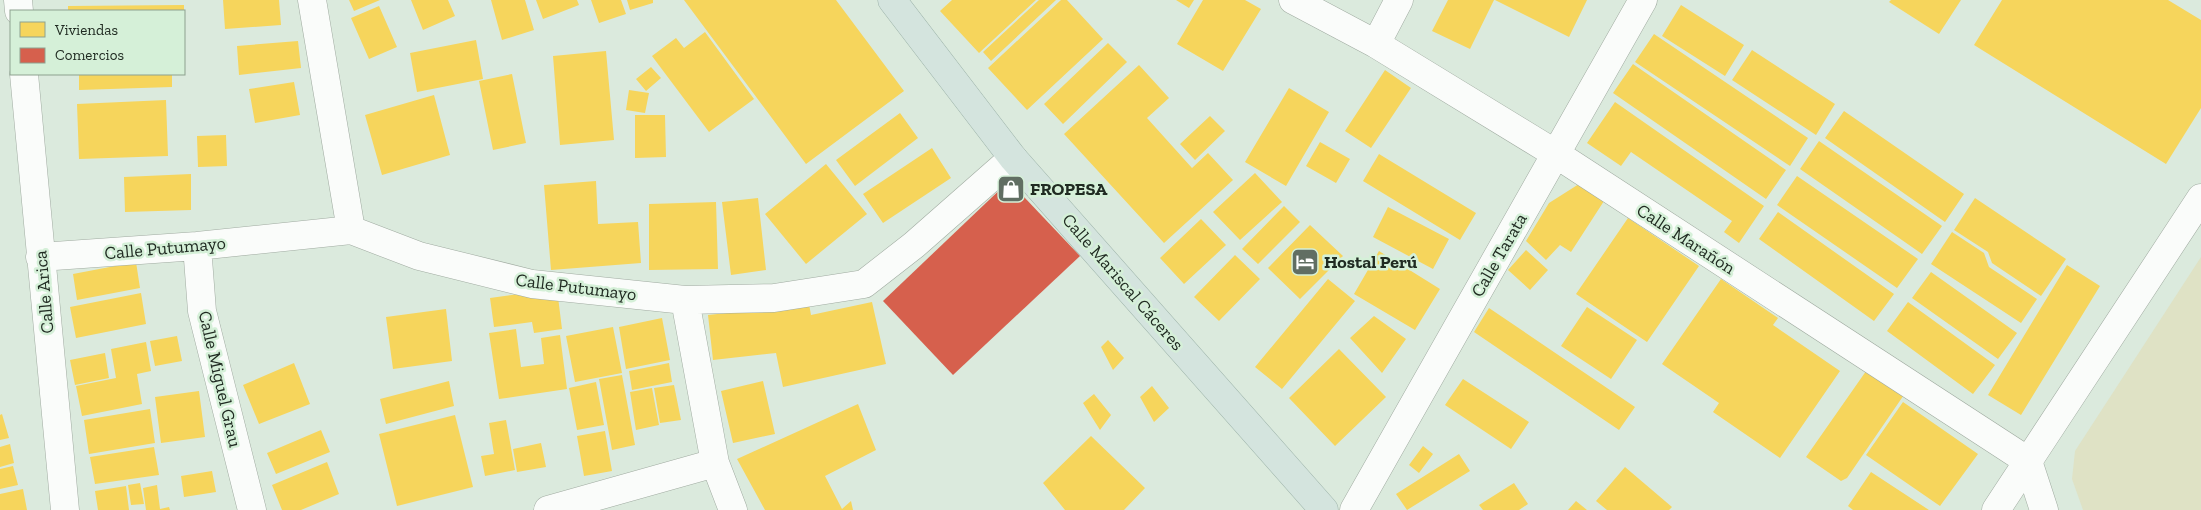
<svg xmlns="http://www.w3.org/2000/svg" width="2201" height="510" font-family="'Zilla Slab',serif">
<rect width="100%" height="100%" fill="#dbeadd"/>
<path fill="#dfe2c5" d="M2201,257v253h-118l-11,-31 3,-28z"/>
<path fill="#f6d55c" d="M223,0h56l2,25 -56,4z
M349,0h31l-26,11z
M411,0h37l7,16 -32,14z
M491,0h34l9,30 -32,10z
M536,0h41l2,5 -36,14z
M591,0h30l5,14 -27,9z
M627,0h26v3l-23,7z
M684,0h152l68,91 -98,73z
M952,0h84l-57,53 -39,-42z
M1039,0h17l-65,61 -8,-9z
M1061,0h6l36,39 -76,71 -39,-42z
M1176,0h18l-5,8z
M1203,0h42l16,9 -38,62 -46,-27z
M1448,0h46l-24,49 -38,-18z
M1495,0h92l-18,37z
M1891,0h70l-22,34 -50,-32z
M2002,0h166l33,20v88l-35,56 -192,-119z
M184,5v6h-116v-5z
M1681,5l63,40 -19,31 -63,-40z
M379,6l18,41 -28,12 -18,-41z
M705,32l49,67 -45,33 -57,-76 24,-18 8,10z
M1654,34l154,104 -18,28 -155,-104z
M476,40l7,39 -66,13 -7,-39z
M298,41l3,27 -62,7 -2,-29z
M1108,43l19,19 -64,62 -19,-20z
M1752,50l83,54 -19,31 -84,-55z
M606,51l8,89 -54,5 -7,-89z
M1633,64l153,106 -20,29 -153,-106z
M1139,65l30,33 -22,20 45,50 16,-15 25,27 -69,63 -100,-109z
M651,67l10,11 -15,13 -10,-12z
M1385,70l26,18 -40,60 -26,-17z
M79,74h93v13l-93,3z
M512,74l14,69 -33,7 -14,-69z
M294,82l6,33 -45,8 -6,-34z
M1289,88l40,24 -43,74 -41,-24z
M629,90l20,3 -4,20 -19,-3z
M434,95l16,60 -68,20 -17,-60z
M166,100l2,56 -89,3 -2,-55z
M1615,102l149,104 -25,37 -15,-11 8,-11 -101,-69 -10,14 -34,-23z
M1844,111l120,83 -19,28 -120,-84z
M900,113l18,25 -63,48 -19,-26z
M635,115h30l1,42 -31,1z
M1210,116l15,15 -30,29 -15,-16z
M226,135l1,31 -29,1 -1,-31z
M1819,141l123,85 -20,28 -122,-85z
M1320,142l30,17 -14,24 -30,-17z
M932,148l19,30 -68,45 -20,-29z
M1379,154l97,59 -16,27 -97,-59z
M826,164l41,50 -61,50 -41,-50z
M1255,173l27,29 -42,38 -27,-28z
M191,174v36l-66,2 -1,-35z
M1797,176l121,83 -21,29 -120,-83z
M596,181l2,43 40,-2 3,41 -90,7 -7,-85z
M1579,184l25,17 -33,51 -11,-7 -14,15 -20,-19 23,-38z
M758,198l8,72 -35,5 -9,-73z
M1975,198l91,61 -25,37 -49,-33 -4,-11 -34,-22z
M716,202l2,67 -69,1v-66z
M1284,206l16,16 -42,42 -16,-15z
M1388,207l61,32 -16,30 -60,-32z
M1778,212l116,82 -20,27 -115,-82z
M1628,218l71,48 -52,76 -71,-48z
M1201,219l25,26 -42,39 -24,-26z
M1310,225l33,31 -43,43 -32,-31z
M1952,232l32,21 5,14 48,32 -16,24 -90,-59z
M1526,250l22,20 -18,20 -22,-20z
M1379,251l61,38 -25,41 -61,-36z
M1235,255l25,24 -41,42 -25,-24z
M136,262l4,26 -63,12 -4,-26z
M2067,265l33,21 -79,129 -33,-20z
M1931,272l86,61 -19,26 -86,-61z
M1328,279l27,22 -73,88 -27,-22z
M1721,279l57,39 -5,7 67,46 -60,87 -67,-46 6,-9 -57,-39z
M557,289l5,40 -28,4 -2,-11 -38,5 -4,-29z
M141,293l5,31 -70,14 -6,-31z
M872,302l14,62 -103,23 -7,-34 -63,7 -5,-45 101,-11 2,11z
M1908,302l87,63 -22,29 -86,-63z
M1587,307l50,33 -26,39 -50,-33z
M1489,308l146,99 -16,23 -145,-98z
M446,309l6,52 -59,8 -7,-52z
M1374,316l32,23 -24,34 -32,-35z
M662,318l8,42 -44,9 -7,-42z
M613,327l9,46 -47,9 -9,-46z
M516,329l5,38 23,-3 -3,-26 19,-3 7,54 -68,10 -10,-66z
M177,336l5,25 -27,5 -5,-25z
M1108,340l16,18 -11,12 -12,-23z
M146,342l5,29 -14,3 5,30 -60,12 -6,-30 40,-8 -5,-29z
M1339,349l47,48 -51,49 -46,-48z
M105,353l4,25 -34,7 -5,-25z
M294,363l16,41 -51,20 -16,-39z
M669,363l3,19 -40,8 -3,-19z
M1871,364l37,25 -61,89 -6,3 -35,-24z
M622,375l13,70 -23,5 -13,-71z
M1463,379l66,43 -18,27 -66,-44z
M449,381l5,25 -68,18 -6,-25z
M763,381l12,53 -42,9 -12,-52z
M596,382l8,43 -27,5 -8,-42z
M674,385l7,35 -21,3 -6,-35z
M1152,386l17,22 -15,14 -14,-25z
M652,388l7,37 -23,5 -6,-38z
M199,391l6,46 -44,6 -6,-46z
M1094,394l17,21 -11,15 -17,-27z
M1903,402l75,52 -38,52 -74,-51z
M858,404l18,46 -51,26 17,33 9,-8 2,9h-88l-28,-51z
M150,409l5,34 -66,11 -5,-34z
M2,414l7,24 -9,2v-25z
M455,415l18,72 -76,19 -18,-72z
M506,420l9,50 -30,6 -4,-20 13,-2 -5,-31z
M321,430l9,22 -54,22 -9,-21z
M605,431l7,40 -28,5 -7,-40z
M1091,436l54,52 -21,22h-59l-22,-27z
M541,443l5,24 -29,5 -4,-23z
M10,444l4,19 -14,4v-20z
M1423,446l10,8 -14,19 -10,-8z
M154,447l5,28 -64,9 -5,-27z
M1459,454l11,17 -63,39 -11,-16z
M327,462l12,32 -38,16h-19l-10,-25z
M13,466l5,19 -18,4v-20z
M1625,467l47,40 -3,3h-62l-11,-9z
M212,471l4,21 -32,5 -3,-21z
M1871,472l58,38h-76l-5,-4z
M140,483l4,21 -13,1 -3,-20z
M1514,483l14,21 -9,6h-36l-4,-5z
M157,485l3,24 9,-2 1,3h-24l-3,-22z
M126,486l3,24h-31l-3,-19z
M23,489l4,21h-27v-16z
M1576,501l11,9h-19z"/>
<path fill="#d6604d" d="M1009,181l71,75 -127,119 -70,-74z"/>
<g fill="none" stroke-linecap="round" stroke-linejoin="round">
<g stroke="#a0aba1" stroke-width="29">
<path id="street" d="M18,0l1,11
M312,0l39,230
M1293,0l83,44 180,110 472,307 16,49
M1376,44l23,-44
M24,74l41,436
M197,246l5,65 50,199
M40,257l157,-11 154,-16 68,26 113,28 153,16 89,-2 90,-14 50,-39 99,-87
M685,300l30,163 18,47
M548,510l167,-47
M1354,510l289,-510"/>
</g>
<g stroke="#a0aba1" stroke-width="29">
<path id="secondary" d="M1996,510l205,-312"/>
</g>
<g stroke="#9db3a9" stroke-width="29">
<path id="highway" d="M892,0l121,158 311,352"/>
</g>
<use href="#street" stroke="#fafcfa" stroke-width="28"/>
<use href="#secondary" stroke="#fafcfa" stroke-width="28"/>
<use href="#highway" stroke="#d4e4de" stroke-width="28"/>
</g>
<defs>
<g id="shop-square" transform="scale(1.4375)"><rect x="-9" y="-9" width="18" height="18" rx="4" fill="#616e63" stroke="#d5f0d8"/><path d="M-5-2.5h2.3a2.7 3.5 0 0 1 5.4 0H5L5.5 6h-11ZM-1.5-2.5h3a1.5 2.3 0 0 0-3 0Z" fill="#fff"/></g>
<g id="hotel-square" transform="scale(1.4375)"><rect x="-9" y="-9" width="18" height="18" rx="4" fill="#616e63" stroke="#d5f0d8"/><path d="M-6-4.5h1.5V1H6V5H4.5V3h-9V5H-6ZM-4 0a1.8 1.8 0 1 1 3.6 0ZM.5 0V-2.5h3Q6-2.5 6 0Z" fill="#fff"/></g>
</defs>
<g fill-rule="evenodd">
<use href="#shop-square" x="1011" y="189"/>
<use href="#hotel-square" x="1305" y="262"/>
</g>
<g text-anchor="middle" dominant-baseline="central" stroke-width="5" stroke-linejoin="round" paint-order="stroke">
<g font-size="18" font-weight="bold" fill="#202b22" stroke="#d5f0d8" text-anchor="start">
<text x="1030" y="189">FROPESA</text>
<text x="1324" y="262">Hostal Perú</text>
</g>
<g font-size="18" fill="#202b22" stroke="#d5f0d8">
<text transform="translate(1686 239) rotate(33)">Calle Marañón</text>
<text transform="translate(165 248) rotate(-5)">Calle Putumayo</text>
<text transform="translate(1499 255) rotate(-60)">Calle Tarata</text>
<text transform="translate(1123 282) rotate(49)">Calle Mariscal Cáceres</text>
<text transform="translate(576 287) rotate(7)">Calle Putumayo</text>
<text transform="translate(44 292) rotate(-95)">Calle Arica</text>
<text transform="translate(220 379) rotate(77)">Calle Miguel Grau</text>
</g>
</g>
<rect x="10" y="10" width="175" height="65" fill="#d5f0d8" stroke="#8da18f"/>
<rect x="20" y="22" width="25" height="15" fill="#f6d55c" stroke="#8da18f"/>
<text x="55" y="35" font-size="15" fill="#202b22">Viviendas</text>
<rect x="20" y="48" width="25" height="15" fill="#d6604d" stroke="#8da18f"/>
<text x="55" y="60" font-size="15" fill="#202b22">Comercios</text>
</svg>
